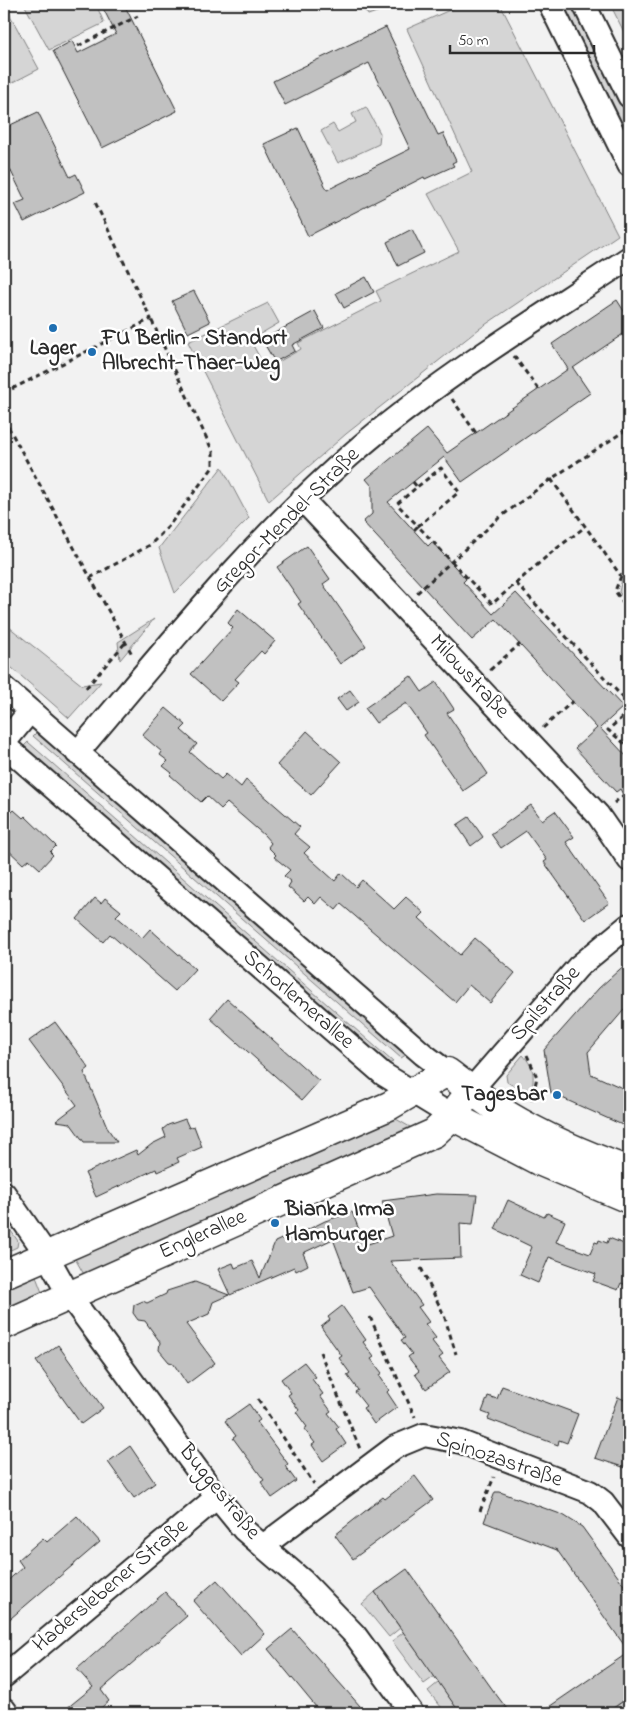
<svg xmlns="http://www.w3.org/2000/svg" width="633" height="1717" font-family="'Indie Flower',sans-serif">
<rect width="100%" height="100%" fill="#f2f2f2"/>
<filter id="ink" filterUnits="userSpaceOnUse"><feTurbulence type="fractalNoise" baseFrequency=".02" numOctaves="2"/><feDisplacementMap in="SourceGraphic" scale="10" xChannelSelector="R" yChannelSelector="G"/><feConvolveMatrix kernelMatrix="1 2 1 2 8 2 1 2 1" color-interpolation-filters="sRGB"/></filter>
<g filter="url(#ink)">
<path fill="#d5d5d5" stroke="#808080" d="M4,4l35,65 -35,18z
M24,4h72l8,19 -55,27z
M361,4h39l-32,11z
M463,4h37l118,231 -139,94 -133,105 -77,67 -81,-159 80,-39 11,20 -29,17 16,29 35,-20 -3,-6 83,-42 -5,-10 83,-40 -31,-57 44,-22 -65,-143z
M558,4h16l55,113v31z
M610,4h19v38z
M366,107l14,26 -1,11 -41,19 -17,-32 12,-7 5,8 18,-10 -4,-8z
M222,467l27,51 -74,75 -16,-45z
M629,576v29l-10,-13 3,-13z
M154,619l-34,41 -2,-18z
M4,623l78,62 19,-3 -32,36 -65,-57z
M39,730l370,323 -8,5 -368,-322z
M28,742l365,320 -7,3 -365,-316z
M523,1055c12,13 12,23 7,40l-23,-13 -1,-7z
M389,1115l28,16 -331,147 -13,-23z
M4,1221l14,20 -1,6 -13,6z
M35,1274l8,21 -39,17v-24z
M375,1592l25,36 -11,9 -27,-33z
M404,1632l31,44 -11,8 -32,-43z
M439,1682l16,23 -9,8 -18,-22z
M629,1697v9l-11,7 -4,-5z"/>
<path fill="#c1c1c1" stroke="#2b2b2b" d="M101,4h23l53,107 -75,37 -49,-97 19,-10 6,12 38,-19z
M386,27l52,108 5,-2 13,28 -4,2 2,3 -29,13 -1,-2 -116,59 -44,-92 34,-16 29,62 83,-41 -41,-86 -84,42 -12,-24z
M38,112l32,65 6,-3 9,18 -61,30 -9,-18 10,-4 -21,-43v-29z
M412,229l12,24 -26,13 -11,-24z
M366,277l8,15 -30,16 -8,-15z
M194,291l16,31 -22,11 -16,-32z
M617,300l12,19v11l-56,38 17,25 -128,89 -18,-25 -56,45 40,44 4,-4 34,37 -3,3 30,32 23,-21 107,114 -23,21 29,31v46l-9,-16 -4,3 -41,-44 22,-20 -101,-109 -24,21 -109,-118 9,-8v-28l-6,-7 61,-50 20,24 121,-84 -16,-25z
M315,311l9,17 -32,17 3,6 -20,11 -13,-22z
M307,546l23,33 -7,5 43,62 -26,18 -42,-60 3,-2 -24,-35z
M238,609l37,32 -11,13 -3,-3 -26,28 4,3 -18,19 -30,-27 42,-46 -5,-5z
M411,676l11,16 14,-10 18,27 -7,4 41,61 -25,17 -39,-56 3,-2 -21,-30 -30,20 -11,-15z
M350,690l9,12 -13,9 -9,-12z
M166,708l20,17 -5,5 16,14 -7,8 31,27 5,-5 15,13 5,-7 22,19 32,28 -6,7 16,13 -6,6 31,28 6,-8 15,14 6,-7 32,29 12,-12 18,16 -5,5 41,37 15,-17 40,35 -25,30 -21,-18 -14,17 -114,-98 -5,6 -15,-13 -6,7 -7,-7 -4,4 -16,-14 3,-5 -7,-6 6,-6 -16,-13 2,-2 -8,-8 3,-4 -7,-8 -37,-32 -6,6 -14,-13 -6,6 -31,-27 2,-2 -9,-7 5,-5 -8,-6 2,-3 -20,-17z
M307,731l34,31 -30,33 -34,-30z
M531,805l11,15 13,-9 19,26 -8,5 43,61 -24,17 -41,-58 3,-2 -21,-29 -25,17 -10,-14z
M14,810l9,8 2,-2 31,30 -6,6 3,3 -13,14 -11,-10 -6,5 -19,-18v-26z
M469,817l14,20 -12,9 -14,-21z
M95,898l6,5 4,-5 16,13 -5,5 26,22 8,-9 45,40 -20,22 -65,-57 -7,8 -26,-23z
M629,961v43l-41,48 3,22 38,17v37l-78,-35 -7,-43 55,-62z
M227,999l92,82 -17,19 -92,-82z
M55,1022l34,46 -5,4 24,57 9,13h-33l-14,-19 -14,-2 21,-16 -48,-64z
M185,1119l4,9 5,-2 8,21 -25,11 2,4 -22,10 -1,-3 -60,28 -11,-24 51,-23 2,5 14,-11 14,-7 -3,-8 5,-4z
M436,1194l41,1 -4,29 -13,-1 1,35 -71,3 32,44 -4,2 11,15 -4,2 11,14 -4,3 11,14 -4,3 11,14 -24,17 -11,-15 4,-3 -11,-14 4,-3 -11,-14 4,-2 -36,-51 -16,5 -20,-53 -30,14 5,12 -12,6 -2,-4 -64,28 -12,-26 15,-6 2,5 17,-7 8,17 15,-36 13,-6 1,3 36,-18 27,-9 13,33 27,-9 -10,-35z
M508,1200l36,17 3,-4 18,8 -9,21 34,12 5,-12 3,1 1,-3 8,3 2,-5 20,8v40l-8,-3 -3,7 -25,-9 3,-7 -47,-17 -11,26 -18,-8 12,-28 -37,-18z
M195,1282l34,13 -16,7 -4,12 -23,10 29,39 -28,21 -14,-21 -4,-1 -10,-12 1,-8 -15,-21 -7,-1 -5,-7 1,-8 9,-4 4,2 19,-9 1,-3z
M342,1306l24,34 -3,2 11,15 -3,2 11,14 -3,2 10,15 -2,2 10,15 -23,17 -11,-16 3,-2 -11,-14 3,-2 -11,-15 3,-2 -11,-15 3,-2 -21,-29 9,-7 -2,-3z
M58,1345l45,63 -22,16 -45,-63z
M304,1362l12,15 -4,2 11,15 -3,2 11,15 -3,2 11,14 -3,2 10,15 -23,17 -11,-16 3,-2 -11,-14 3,-2 -11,-15 3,-2 -11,-15 3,-2 -10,-14z
M502,1386l76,28 -11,29 -8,-3 -1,5 -70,-26 2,-4 -8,-3 6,-16 9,3z
M618,1397l11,5v67l-34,-11z
M249,1404l11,16 -3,2 31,42 -3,2 11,15 -24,17 -11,-16 3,-2 -31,-42 3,-2 -11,-15z
M130,1446l25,37 -21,15 -26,-36z
M415,1476l18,24 -80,59 -18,-24 48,-38 2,2z
M495,1492h5l63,23 19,12 47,65v60l-72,-102 -73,-28z
M77,1516l23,26 -96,82v-40l19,-17 -5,-7 25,-22 4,4z
M407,1569l88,124 15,20h-50l-85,-121z
M217,1580l48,54 -24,22 -48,-55z
M165,1592l22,24 -86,74 8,11 -14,12h-34l32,-26 -16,-18z
M292,1629l68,77 -8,7h-31l-53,-64z
M629,1652v45l-23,16h-66z"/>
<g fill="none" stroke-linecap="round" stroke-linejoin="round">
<g stroke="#2b2b2b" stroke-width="26">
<path id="minor" d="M550,4l79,161
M584,4l45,92
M302,499l296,316 31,45
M4,688l419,366 24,18
M4,743l26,-32
M4,745l379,329 69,42
M77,753c87,-102 176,-214 277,-301 84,-73 182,-132 275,-194
M471,1090l107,-123 51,-42
M4,1193l42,61 23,41 148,202 27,33 58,50 53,55 57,78
M263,1546l132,-99 29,-12 37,7 129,50 13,10 26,34
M4,1676l213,-179
M4,1709l3,4"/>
</g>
<g stroke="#2b2b2b" stroke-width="31">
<path id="major" d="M452,1116l87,45 90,38
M4,1274l385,-168 58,-34c20,15 39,30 60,43 38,23 80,41 122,56
M4,1325l430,-192 18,-17 19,-26"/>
</g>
<path stroke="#2b2b2b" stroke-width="3" stroke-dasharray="5 4" stroke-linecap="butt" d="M78,46l60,-30
M514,356l25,34
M4,393l147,-74 -56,-117
M452,399l24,34
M4,419l129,237
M551,479l70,97
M413,482l4,5 -20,17 21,22 41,-34 -18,-24 -24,19
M414,530l4,-4 74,78 60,-52 33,-25
M629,572l-8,4 -6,15 14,19
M90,578l60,-33 18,-18 45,-60v-15l-62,-133
M516,583l113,121
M417,593l82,-75 52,-39 78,-51
M490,670l30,-26
M86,688l39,-45
M629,711l-21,19 21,17
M543,728l30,-27
M614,803l15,-12
M527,1055l10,22 -5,23
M421,1268l23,47 12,39
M370,1317l45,100
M320,1352l40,97
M258,1399l56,85
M480,1511l14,-34"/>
<use href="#minor" stroke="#fff" stroke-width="22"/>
<use href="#major" stroke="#fff" stroke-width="28"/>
</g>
</g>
<g fill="#1f6fb2" stroke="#fff" stroke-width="2">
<circle cx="53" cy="328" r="5"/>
<circle cx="92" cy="352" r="5"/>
<circle cx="557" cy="1095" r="5"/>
<circle cx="275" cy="1223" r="5"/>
</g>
<g text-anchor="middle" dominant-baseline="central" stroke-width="5" stroke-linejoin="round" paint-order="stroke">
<g font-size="22" font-weight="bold" fill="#2b2b2b" stroke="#fff" text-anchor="start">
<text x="102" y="339">FU Berlin - Standort<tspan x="102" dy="25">Albrecht-Thaer-Weg</tspan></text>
<text x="53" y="349" text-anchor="middle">Lager</text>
<text x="547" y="1095" text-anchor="end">Tagesbar</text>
<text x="285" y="1210">Bianka Irma<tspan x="285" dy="25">Hamburger</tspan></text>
</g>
<g font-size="22" fill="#2b2b2b" stroke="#fff">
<text transform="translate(287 521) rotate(-45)">Gregor-Mendel-Straße</text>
<text transform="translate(469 677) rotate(47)">Milowstraße</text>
<text transform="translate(298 1000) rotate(41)">Schorlemerallee</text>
<text transform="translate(546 1004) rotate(-48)">Spilstraße</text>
<text transform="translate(203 1235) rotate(-24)">Englerallee</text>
<text transform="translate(499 1460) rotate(19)">Spinozastraße</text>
<text transform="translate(219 1492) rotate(51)">Buggestraße</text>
<text transform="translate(111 1586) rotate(-40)">Haderslebener Straße</text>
</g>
</g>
<rect width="633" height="1717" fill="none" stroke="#fff" stroke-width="20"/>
<rect x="10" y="10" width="613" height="1697" fill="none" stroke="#2b2b2b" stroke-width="2" filter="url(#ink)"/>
<path d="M450 45v8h144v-8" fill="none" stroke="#2b2b2b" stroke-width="2.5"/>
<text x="458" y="45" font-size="15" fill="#2b2b2b" stroke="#ffffff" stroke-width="4" paint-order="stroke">50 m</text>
</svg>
